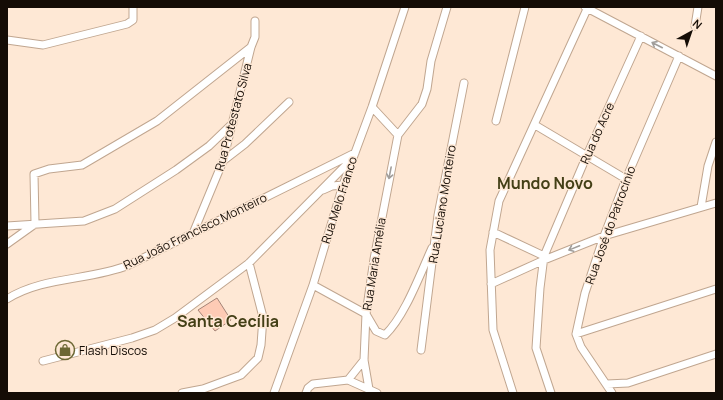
<svg xmlns="http://www.w3.org/2000/svg" width="723" height="400" font-family="Manrope,sans-serif">
<rect width="100%" height="100%" fill="#fee8d5"/>
<path fill="#fecbb5" stroke="#a48477" d="M217,298l14,22 -16,11 -17,-21z"/>
<g fill="none" stroke-linecap="round" stroke-linejoin="round">
<g stroke="#c0a690" stroke-width="9">
<path id="minor" d="M585,7l131,69
M695,26l3,-19
M7,40l36,5 84,-21 6,-4v-13
M372,107l26,28
M496,121l29,-114
M535,125l91,54
M223,161l22,-17 44,-42
M323,190l9,-4 11,-1
M701,207l7,-41 8,-24
M35,223l-1,-49 15,-5 33,-4 75,-44 94,-74
M7,226l77,-5 31,-12 61,-39 33,-24 24,-23
M194,231l29,-70 28,-114 4,-10v-16
M493,232l51,24
M7,244l28,-20
M491,284l53,-24 60,-24 112,-33
M313,285l53,29 10,17 9,4c20,-19 35,-61 47,-87
M7,299c37,-23 82,-18 122,-34l226,-112
M576,334l140,-45
M421,350l17,-135 26,-132
M43,361l89,-23 23,-8 20,-12 74,-55 101,-102
M348,380l29,13
M607,384l21,-1 88,-29
M369,389l-5,-29 2,-46 8,-55 24,-124 24,-31 5,-15 4,-28 16,-54
M182,393l21,-4 38,-14 17,-17 3,-13 2,-28 -14,-54
M274,393l39,-108 30,-100 29,-78 33,-100
M306,393l2,-5 5,-4 35,-4 16,-20
M513,393l-20,-63 -3,-80 9,-49 89,-194
M551,393l-15,-45 4,-60 4,-32 43,-101 54,-119
M612,393l-31,-46 -5,-13 9,-41 19,-57 22,-57 53,-123"/>
</g>
<use href="#minor" stroke="#fff" stroke-width="7"/>
</g>
<defs><path id="oneway-shaft" d="M-6 0H5M1.5-3L5.5 0L1.5 3" fill="none" stroke-width="1.6" stroke-linecap="round" stroke-linejoin="round"/></defs>
<g stroke="#a19e9b">
<use href="#oneway-shaft" transform="translate(657 45) rotate(-153)"/>
<use href="#oneway-shaft" transform="translate(390 173) rotate(101)"/>
<use href="#oneway-shaft" transform="translate(574 248) rotate(158)"/>
</g>
<defs>
<g id="shop-ring" transform="scale(1)"><circle r="9.5" fill="#fee8d5" stroke="#6c6733" stroke-width="1.5"/><path d="M-5-2.5h2.3a2.7 3.5 0 0 1 5.4 0H5L5.5 6h-11ZM-1.5-2.5h3a1.5 2.3 0 0 0-3 0Z" fill="#6c6733"/></g>
</defs>
<g fill-rule="evenodd">
<use href="#shop-ring" x="65" y="350"/>
</g>
<g text-anchor="middle" dominant-baseline="central" stroke-width="3" stroke-linejoin="round" paint-order="stroke">
<g font-size="12" fill="#140c05" stroke="#fee8d5">
<text transform="translate(233 117) rotate(-75)">Rua Protestato Silva</text>
<text transform="translate(597 133) rotate(-66)">Rua do Acre</text>
<text transform="translate(339 200) rotate(-72)">Rua Melo Franco</text>
<text transform="translate(442 204) rotate(-81)">Rua Luciano Monteiro</text>
<text transform="translate(610 225) rotate(-70)">Rua José do Patrocínio</text>
<text transform="translate(195 231) rotate(-26)">Rua João Francisco Monteiro</text>
<text transform="translate(374 264) rotate(-81)">Rua Maria Amélia</text>
</g>
<g font-size="12" fill="#140c05" stroke="#fee8d5" text-anchor="start">
<text x="79" y="350">Flash Discos</text>
</g>
<g font-size="16" font-weight="bold" fill="#433f16" stroke="#fee8d5">
<text x="545" y="183">Mundo Novo</text>
<text x="228" y="321">Santa Cecília</text>
</g>
</g>
<rect width="723" height="400" fill="none" stroke="#140c05" stroke-width="16"/>
<g transform="translate(691 32) rotate(40)" stroke="#fee8d5" stroke-width="3" paint-order="stroke">
<path d="M0-3L7 15L0 10L-7 15Z" fill="#140c05"/>
<text y="-6" font-size="11" font-weight="bold" text-anchor="middle" fill="#140c05">N</text>
</g>
</svg>
